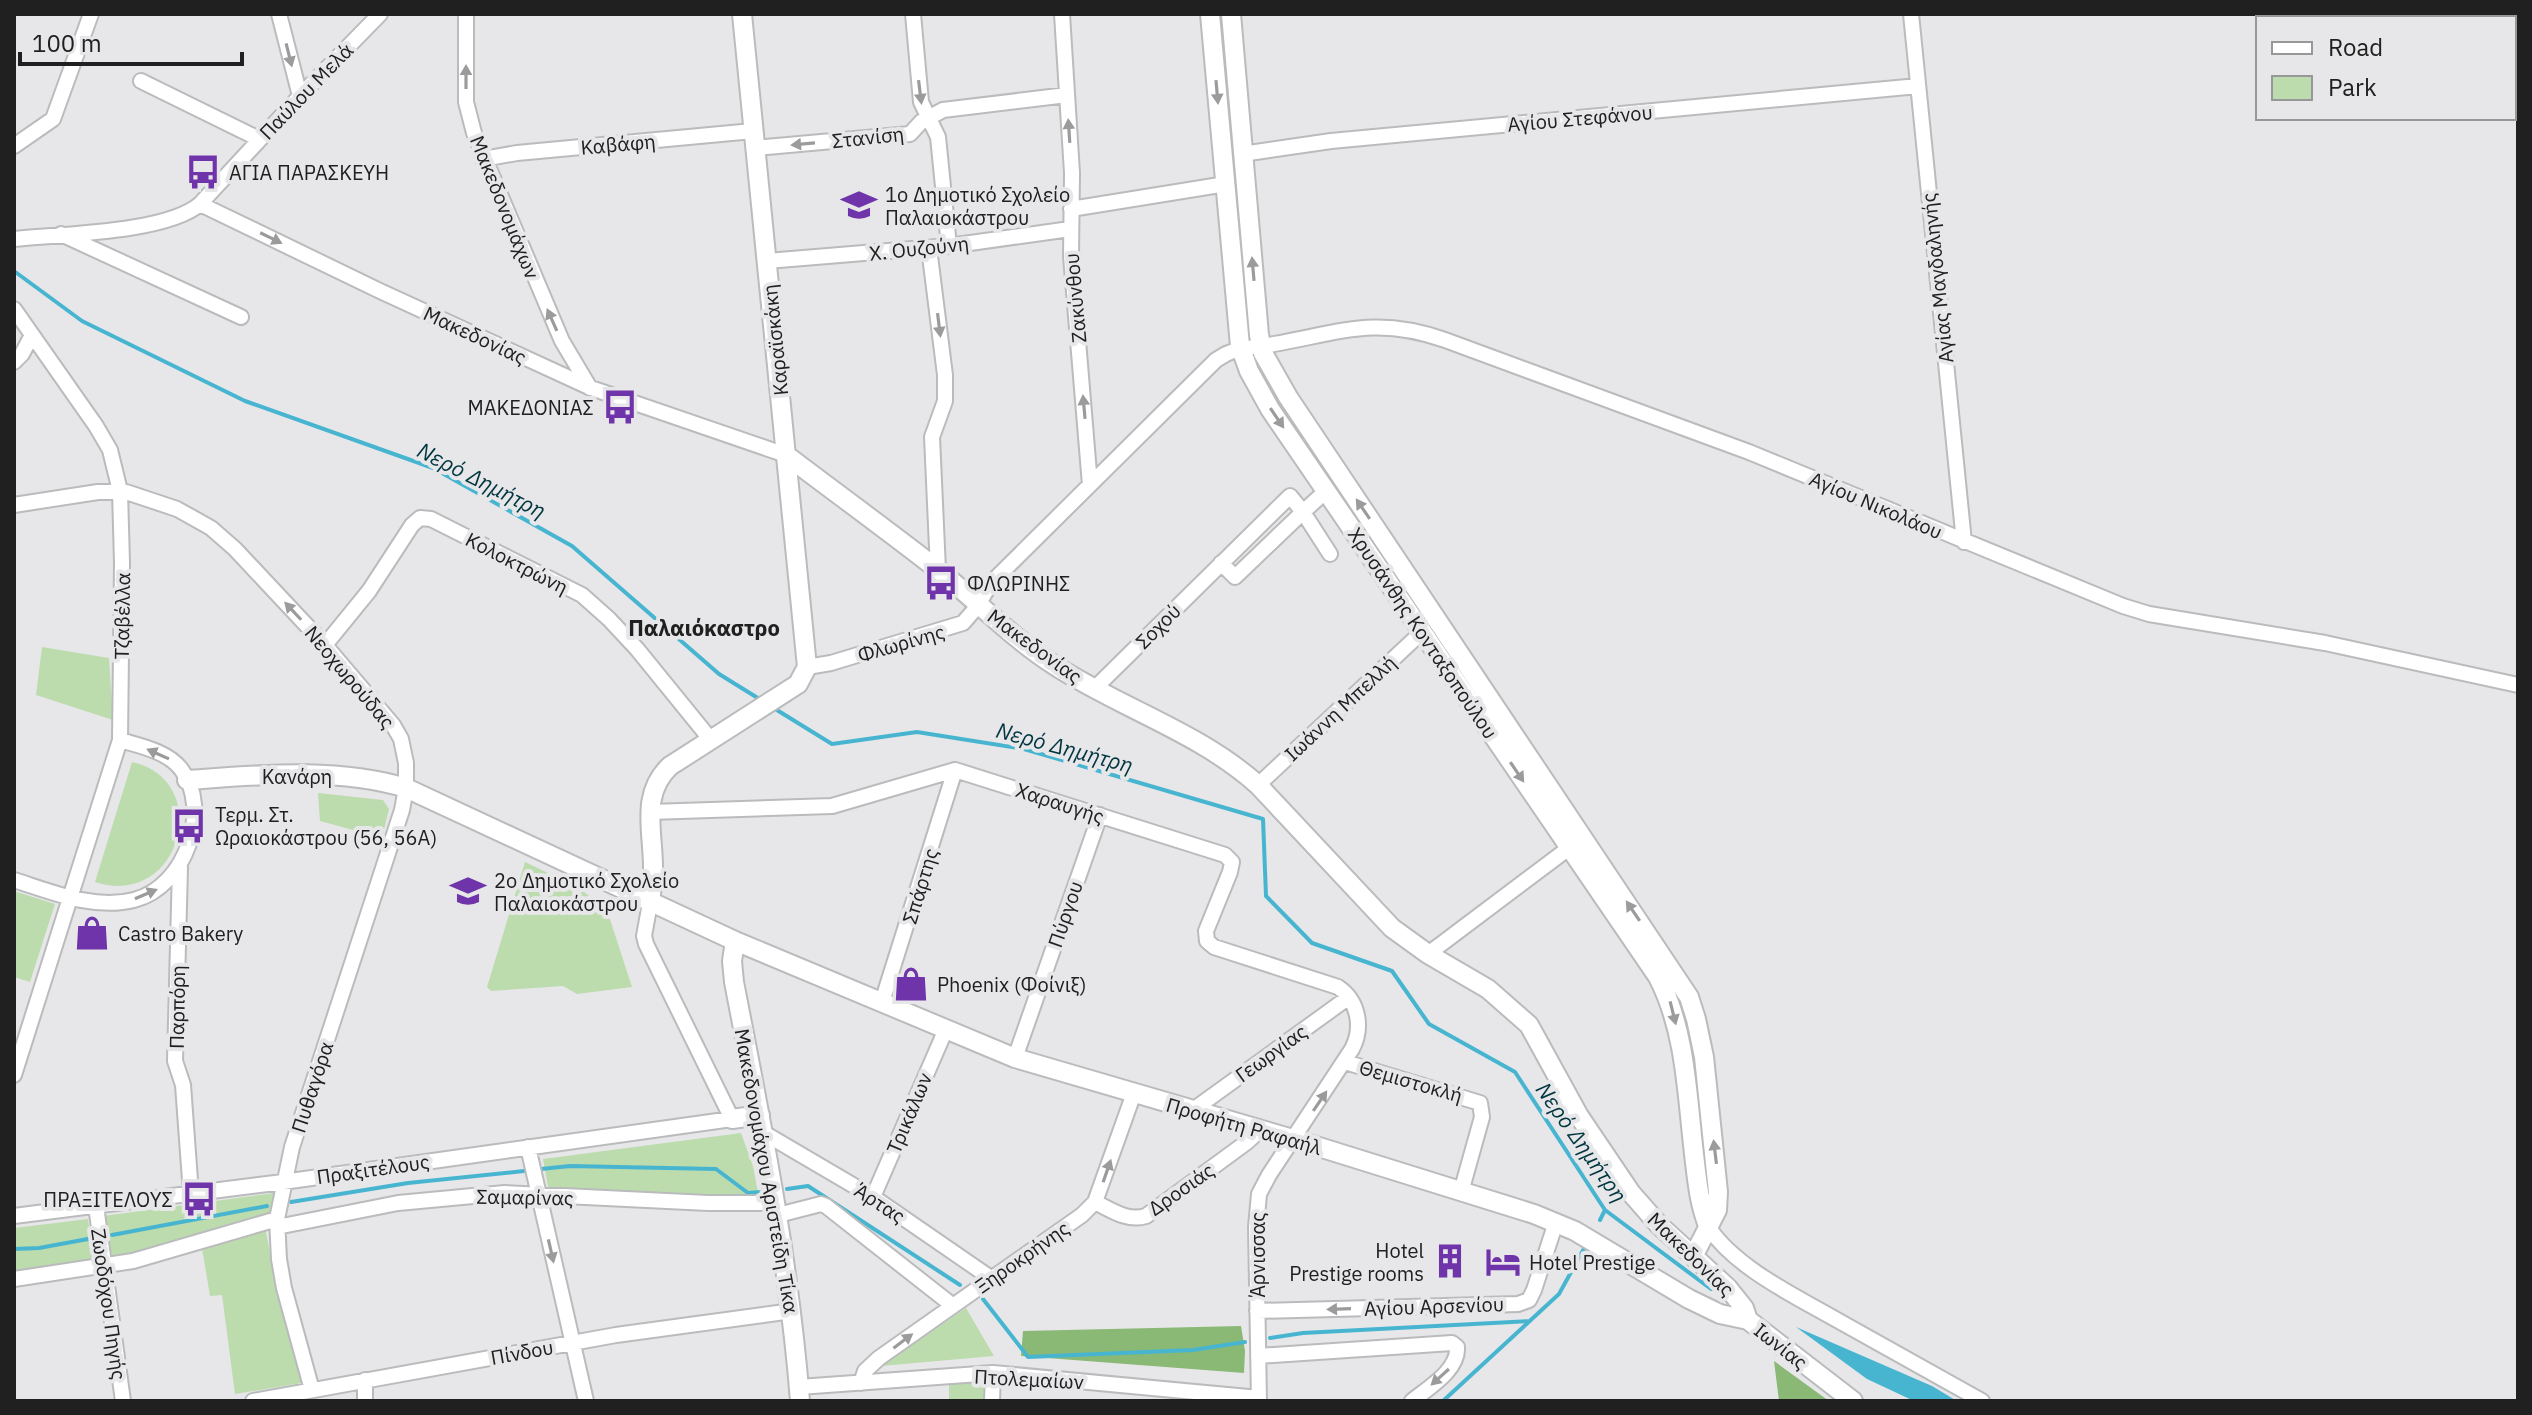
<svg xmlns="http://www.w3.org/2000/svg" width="2532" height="1415" font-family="'IBM Plex Sans',sans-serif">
<rect width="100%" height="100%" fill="#e7e7e9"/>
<path fill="#bcdcae" d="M42,647l67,11 4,62 -77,-25z
M132,762c83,18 49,148 -37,120z
M318,793l65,7 6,9 -7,29 -62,-17z
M525,862l54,26 28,22 25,77 -55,7 -14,-8 -72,5 -4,-4z
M14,891l41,13 -25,78 -16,-5z
M741,1133l12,33 6,32 -210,-6 -6,-33z
M274,1193l-2,21 -162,48 -7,-46z
M88,1219l5,45 -79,11v-47z
M265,1227l14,72 23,84 -67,11 -13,-99 -12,1 -8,-48z
M966,1308l28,48 -113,10z
M985,1382l-1,19h-35v-17z"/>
<path fill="#8ab875" d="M1241,1326l4,25 -1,22 -223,-17 2,-25z
M1774,1361l55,40h-50z"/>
<path fill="#48b5d0" d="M1796,1327l136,59 25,15h-43l-47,-22z"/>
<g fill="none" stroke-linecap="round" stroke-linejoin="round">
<path stroke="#48b5d0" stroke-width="4" d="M14,271l68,50 163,80 188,67 139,78 147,128 42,26
M772,707l60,37 85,-12 107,17 239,70 3,77 46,47 80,28 37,53 86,48 90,138 106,79
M541,1169l29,-3 146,3 32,24 13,-1
M787,1189l21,-3 152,99
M291,1202l117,-19 116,-12
M1600,1220l5,-10
M112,1235l155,-29
M14,1249l25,-1 49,-9
M983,1299l45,58 165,-7 52,-8
M1270,1338l33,-5 227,-12
M1443,1401l116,-107 27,-49"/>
<g stroke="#babbbc" stroke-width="18">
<path id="minor" d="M279,14l21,82
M466,14v88l8,31 88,208 28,47
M913,14l8,88 17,35 11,109
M1062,14l10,159 -1,83 19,229
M1911,14l53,528
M141,81l118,58
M14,146l39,-27 38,-105
M755,148l155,-14 11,-12 22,-12 124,-15
M1242,154l89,-13 587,-55
M483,159l34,-6 236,-22
M200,204l180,87 211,97 195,67
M1071,209l155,-25
M61,234l180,83
M14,239c47,-5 152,-6 186,-35l100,-108 80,-82
M929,248l16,127v26l-13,36 6,133
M767,261l182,-15 121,-17
M14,309l82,117 14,24 10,41 2,72 -2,177 -106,335
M14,362l8,-8 10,-19
M1326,491l-23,21 27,42
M14,505l84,-13h28l51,17 34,19 24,21 90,96 68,80 8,14 5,24v25l-4,22 -110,337 -15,72 2,40 5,29 28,102
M325,645l44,-54 43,-66 8,-7 11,1 151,76 27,24 28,30 74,91
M807,667l24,-4 132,-40 13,-15 15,-25 225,-223 10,-6c15,-7 32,-7 48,-10 68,-12 102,-28 171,-4l304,112 374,154 26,8 176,29 193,42
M1095,688l195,-192 13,16 -68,65 -14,-14
M1258,785l164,-153
M650,812l182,-6 123,-36 270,85 7,7 -2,10 -24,59 1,10 7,6 124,40c21,14 25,41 14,62l-83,126 -10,19 -3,33 3,174
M180,867l-5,194 8,24 8,109
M14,880c38,12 80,30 120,20 52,-13 78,-91 47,-131 -14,-18 -41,-23 -61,-29
M1428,954l141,-106
M882,1002l73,-232
M1015,1058l85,-243
M1345,1062l135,41 2,14 -21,75
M1193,1110l156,-113
M764,1133l109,64 119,82
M528,1147l58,254
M873,1197l73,-168
M1095,1202c16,8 33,20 51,14l101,-74 13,-12
M96,1206l27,195
M778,1215l43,-11 5,2 126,99
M14,1216l269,-34 449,-63 -86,-175 -2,-8 6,-33
M277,1227l121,-24 107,-10 203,10h68
M1709,1228c27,40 86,68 128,92 48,27 97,54 145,81
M14,1279l119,-18 144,-42
M1257,1311l261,-7 11,-4 5,-10 22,-68
M1258,1356l194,-13 5,4c2,23 -29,41 -45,54
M365,1380v21
M861,1383l4,-12 14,-13 203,-143 13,-13 39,-109
M799,1387l194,-14 266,25
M253,1401l363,-66 176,-24
M992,1401l1,-28"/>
</g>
<g stroke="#babbbc" stroke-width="22">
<path id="tertiary" d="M1210,14l30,332 9,25 21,38 388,568c28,54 29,118 36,177 3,26 5,50 15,74
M1231,14l28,321 4,18 25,44 401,600 7,22 8,38 14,135 -1,18 -23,45
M786,455c50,38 101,75 151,114 39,31 75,69 117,96 66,43 145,67 204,120l134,143 36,26 60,35 41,36 50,91 52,77 28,32 69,63 16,20 4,12
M187,780c72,-5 149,-13 219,8l329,153 280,117 288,84 231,72 41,17 114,68 31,15 28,6
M650,903c1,-11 3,-22 3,-32 1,-37 -14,-76 17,-105l128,-82 9,-17 -65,-653
M735,941l-3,20 2,21c27,139 55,278 66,419
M732,1119l28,-4
M1748,1320l105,81"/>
</g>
<use href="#minor" stroke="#fff" stroke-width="14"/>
<use href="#tertiary" stroke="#fff" stroke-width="18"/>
</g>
<defs><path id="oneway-solid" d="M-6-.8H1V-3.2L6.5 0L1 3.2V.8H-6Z" transform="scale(2)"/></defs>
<g fill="#9b9b9b">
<use href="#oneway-solid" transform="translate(289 55) rotate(76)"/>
<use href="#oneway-solid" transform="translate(466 77) rotate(-90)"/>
<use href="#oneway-solid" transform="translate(920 92) rotate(83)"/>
<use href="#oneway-solid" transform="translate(1217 92) rotate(85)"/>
<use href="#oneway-solid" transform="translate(1069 131) rotate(-94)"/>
<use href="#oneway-solid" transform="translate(803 144) rotate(175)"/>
<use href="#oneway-solid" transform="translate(271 238) rotate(26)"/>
<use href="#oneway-solid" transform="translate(1253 269) rotate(-95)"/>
<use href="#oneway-solid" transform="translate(552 320) rotate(-114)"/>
<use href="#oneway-solid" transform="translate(939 325) rotate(83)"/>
<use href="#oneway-solid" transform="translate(1084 407) rotate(-95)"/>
<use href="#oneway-solid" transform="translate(1277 418) rotate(56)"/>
<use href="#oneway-solid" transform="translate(1363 509) rotate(-124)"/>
<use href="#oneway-solid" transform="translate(293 611) rotate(-133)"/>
<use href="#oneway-solid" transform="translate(158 754) rotate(-156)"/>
<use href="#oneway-solid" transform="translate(1517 772) rotate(56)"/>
<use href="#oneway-solid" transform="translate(146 894) rotate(-23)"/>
<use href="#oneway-solid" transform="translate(1633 911) rotate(-124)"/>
<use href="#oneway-solid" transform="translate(1673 1013) rotate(76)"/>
<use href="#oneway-solid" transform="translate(1320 1101) rotate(-56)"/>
<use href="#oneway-solid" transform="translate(1715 1152) rotate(-97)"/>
<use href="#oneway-solid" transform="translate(1107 1171) rotate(-71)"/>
<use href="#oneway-solid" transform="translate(551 1251) rotate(77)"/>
<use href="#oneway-solid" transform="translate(1339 1309) rotate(178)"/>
<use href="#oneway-solid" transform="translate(903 1341) rotate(-37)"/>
<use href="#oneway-solid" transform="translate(1440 1377) rotate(138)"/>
</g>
<defs>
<g id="bus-bare" transform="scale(2.76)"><path d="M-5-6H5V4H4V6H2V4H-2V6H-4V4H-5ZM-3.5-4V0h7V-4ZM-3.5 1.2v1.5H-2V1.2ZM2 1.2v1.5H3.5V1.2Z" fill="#6f34aa" stroke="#e7e7e9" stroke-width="2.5" paint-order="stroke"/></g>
<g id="school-bare" transform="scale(2.76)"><path d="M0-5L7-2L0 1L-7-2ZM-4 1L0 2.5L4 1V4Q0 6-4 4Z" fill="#6f34aa" stroke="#e7e7e9" stroke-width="2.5" paint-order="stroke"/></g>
<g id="shop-bare" transform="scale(2.76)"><path d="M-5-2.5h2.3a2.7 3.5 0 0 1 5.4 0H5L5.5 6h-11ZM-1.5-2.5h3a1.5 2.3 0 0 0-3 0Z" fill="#6f34aa" stroke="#e7e7e9" stroke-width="2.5" paint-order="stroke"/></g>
<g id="building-bare" transform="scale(2.76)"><path d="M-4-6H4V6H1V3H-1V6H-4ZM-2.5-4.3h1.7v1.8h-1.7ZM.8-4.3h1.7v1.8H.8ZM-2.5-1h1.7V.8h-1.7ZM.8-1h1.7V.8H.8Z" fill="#6f34aa" stroke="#e7e7e9" stroke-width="2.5" paint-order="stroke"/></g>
<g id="hotel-bare" transform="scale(2.76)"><path d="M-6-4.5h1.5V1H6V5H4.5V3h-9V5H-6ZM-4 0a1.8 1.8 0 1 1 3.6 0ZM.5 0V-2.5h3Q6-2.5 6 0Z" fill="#6f34aa" stroke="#e7e7e9" stroke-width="2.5" paint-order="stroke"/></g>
</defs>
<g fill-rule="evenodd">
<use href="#bus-bare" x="203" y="172"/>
<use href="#school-bare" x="859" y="205"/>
<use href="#bus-bare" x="620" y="407"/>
<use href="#bus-bare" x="941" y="583"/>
<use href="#bus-bare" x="189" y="826"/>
<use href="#school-bare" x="468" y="891"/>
<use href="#shop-bare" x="92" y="933"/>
<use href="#shop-bare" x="911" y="984"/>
<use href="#bus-bare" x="199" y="1199"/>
<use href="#building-bare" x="1450" y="1261"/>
<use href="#hotel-bare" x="1503" y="1262"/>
</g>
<g text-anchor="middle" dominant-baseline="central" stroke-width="8" stroke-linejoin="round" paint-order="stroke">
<g font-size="20" fill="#202020" stroke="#e7e7e9">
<text transform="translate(306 91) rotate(-46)">Παύλου Μελά</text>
<text transform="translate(1580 118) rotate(-5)">Αγίου Στεφάνου</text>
<text transform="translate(868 137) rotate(-6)">Στανίση</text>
<text transform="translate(618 144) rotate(-5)">Καβάφη</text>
<text transform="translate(505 207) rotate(68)">Μακεδονομάχων</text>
<text transform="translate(919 248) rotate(-6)">Χ. Ουζούνη</text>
<text transform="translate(1937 278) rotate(-96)">Αγίας Μαγδαληνής</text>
<text transform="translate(1075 298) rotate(-95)">Ζακύνθου</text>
<text transform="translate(475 335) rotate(25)">Μακεδονίας</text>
<text transform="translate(775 340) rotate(-96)">Καραϊσκάκη</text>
<text transform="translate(1876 505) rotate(23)">Αγίου Νικολάου</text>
<text transform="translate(517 563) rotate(27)">Κολοκτρώνη</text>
<text transform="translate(122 616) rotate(-89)">Τζαβέλλα</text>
<text transform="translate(1158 626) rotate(-45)">Σοχού</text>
<text transform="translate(1423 633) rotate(56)">Χρυσάνθης Κονταξοπούλου</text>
<text transform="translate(901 643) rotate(-16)">Φλωρίνης</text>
<text transform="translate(1035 646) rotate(36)">Μακεδονίας</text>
<text transform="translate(350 677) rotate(50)">Νεοχωρούδας</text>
<text transform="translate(1340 708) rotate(-43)">Ιωάννη Μπελλή</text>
<text x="297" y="776">Κανάρη</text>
<text transform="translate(1060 803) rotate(18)">Χαραυγής</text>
<text transform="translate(920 886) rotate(-73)">Σπάρτης</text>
<text transform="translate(1065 914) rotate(-71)">Πύργου</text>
<text transform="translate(177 1007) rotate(-89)">Παρπόρη</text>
<text transform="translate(1271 1053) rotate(-36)">Γεωργίας</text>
<text transform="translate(1411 1081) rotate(16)">Θεμιστοκλή</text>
<text transform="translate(312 1087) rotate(-72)">Πυθαγόρα</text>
<text transform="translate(909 1113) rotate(-67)">Τρικάλων</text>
<text transform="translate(1244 1126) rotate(16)">Προφήτη Ραφαήλ</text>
<text transform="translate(373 1169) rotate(-8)">Πραξιτέλους</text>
<text transform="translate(767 1171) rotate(80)">Μακεδονομάχου Αριστείδη Τίκα</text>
<text transform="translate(1181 1189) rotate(-35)">Δροσιάς</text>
<text transform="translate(525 1197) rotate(1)">Σαμαρίνας</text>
<text transform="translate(880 1203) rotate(33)">Άρτας</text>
<text transform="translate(1691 1254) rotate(44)">Μακεδονίας</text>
<text transform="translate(1257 1255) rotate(-90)">Άρνισσας</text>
<text transform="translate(1022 1257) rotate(-35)">Ξηροκρήνης</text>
<text transform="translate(109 1304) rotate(82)">Ζωοδόχου Πηγής</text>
<text transform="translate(1434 1306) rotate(-2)">Αγίου Αρσενίου</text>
<text transform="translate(1781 1346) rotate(38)">Ιωνίας</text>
<text transform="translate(522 1352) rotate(-10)">Πίνδου</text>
<text transform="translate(1029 1379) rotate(3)">Πτολεμαίων</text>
</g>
<g font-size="20" fill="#202020" stroke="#e7e7e9" text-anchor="start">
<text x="229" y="172">ΑΓΙΑ ΠΑΡΑΣΚΕΥΗ</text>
<text x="885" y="194">1ο Δημοτικό Σχολείο<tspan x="885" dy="23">Παλαιοκάστρου</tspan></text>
<text x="594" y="407" text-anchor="end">ΜΑΚΕΔΟΝΙΑΣ</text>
<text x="967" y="583">ΦΛΩΡΙΝΗΣ</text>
<text x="215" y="814">Τερμ. Στ.<tspan x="215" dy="23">Ωραιοκάστρου (56, 56Α)</tspan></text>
<text x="494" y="880">2ο Δημοτικό Σχολείο<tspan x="494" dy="23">Παλαιοκάστρου</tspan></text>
<text x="118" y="933">Castro Bakery</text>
<text x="937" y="984">Phoenix (Φοίνιξ)</text>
<text x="173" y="1199" text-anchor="end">ΠΡΑΞΙΤΕΛΟΥΣ</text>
<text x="1424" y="1250" text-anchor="end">Hotel<tspan x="1424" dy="23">Prestige rooms</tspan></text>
<text x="1529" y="1262">Hotel Prestige</text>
</g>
<g font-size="22" font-style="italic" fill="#013641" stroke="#e7e7e9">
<text transform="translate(482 480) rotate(27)">Νερό Δημήτρη</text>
<text transform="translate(1065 747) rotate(15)">Νερό Δημήτρη</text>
<text transform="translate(1582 1142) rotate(55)">Νερό Δημήτρη</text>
</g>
<g font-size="22" font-weight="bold" fill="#202020" stroke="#e7e7e9">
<text x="704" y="627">Παλαιόκαστρο</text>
</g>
</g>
<rect width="2532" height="1415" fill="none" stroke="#202020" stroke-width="32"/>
<rect x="2256" y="16" width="260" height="104" fill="#e7e7e9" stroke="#979799" stroke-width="2"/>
<rect x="2272" y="42" width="40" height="12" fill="#ffffff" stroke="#979799" stroke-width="2"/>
<text x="2328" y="56" font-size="24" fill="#202020">Road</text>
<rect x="2272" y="76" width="40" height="24" fill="#bcdcae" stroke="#979799" stroke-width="2"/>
<text x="2328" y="96" font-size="24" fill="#202020">Park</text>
<path d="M20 52v12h222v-12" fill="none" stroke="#202020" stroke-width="4"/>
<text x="32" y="52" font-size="24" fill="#202020" stroke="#e7e7e9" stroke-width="6" paint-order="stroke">100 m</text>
</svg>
